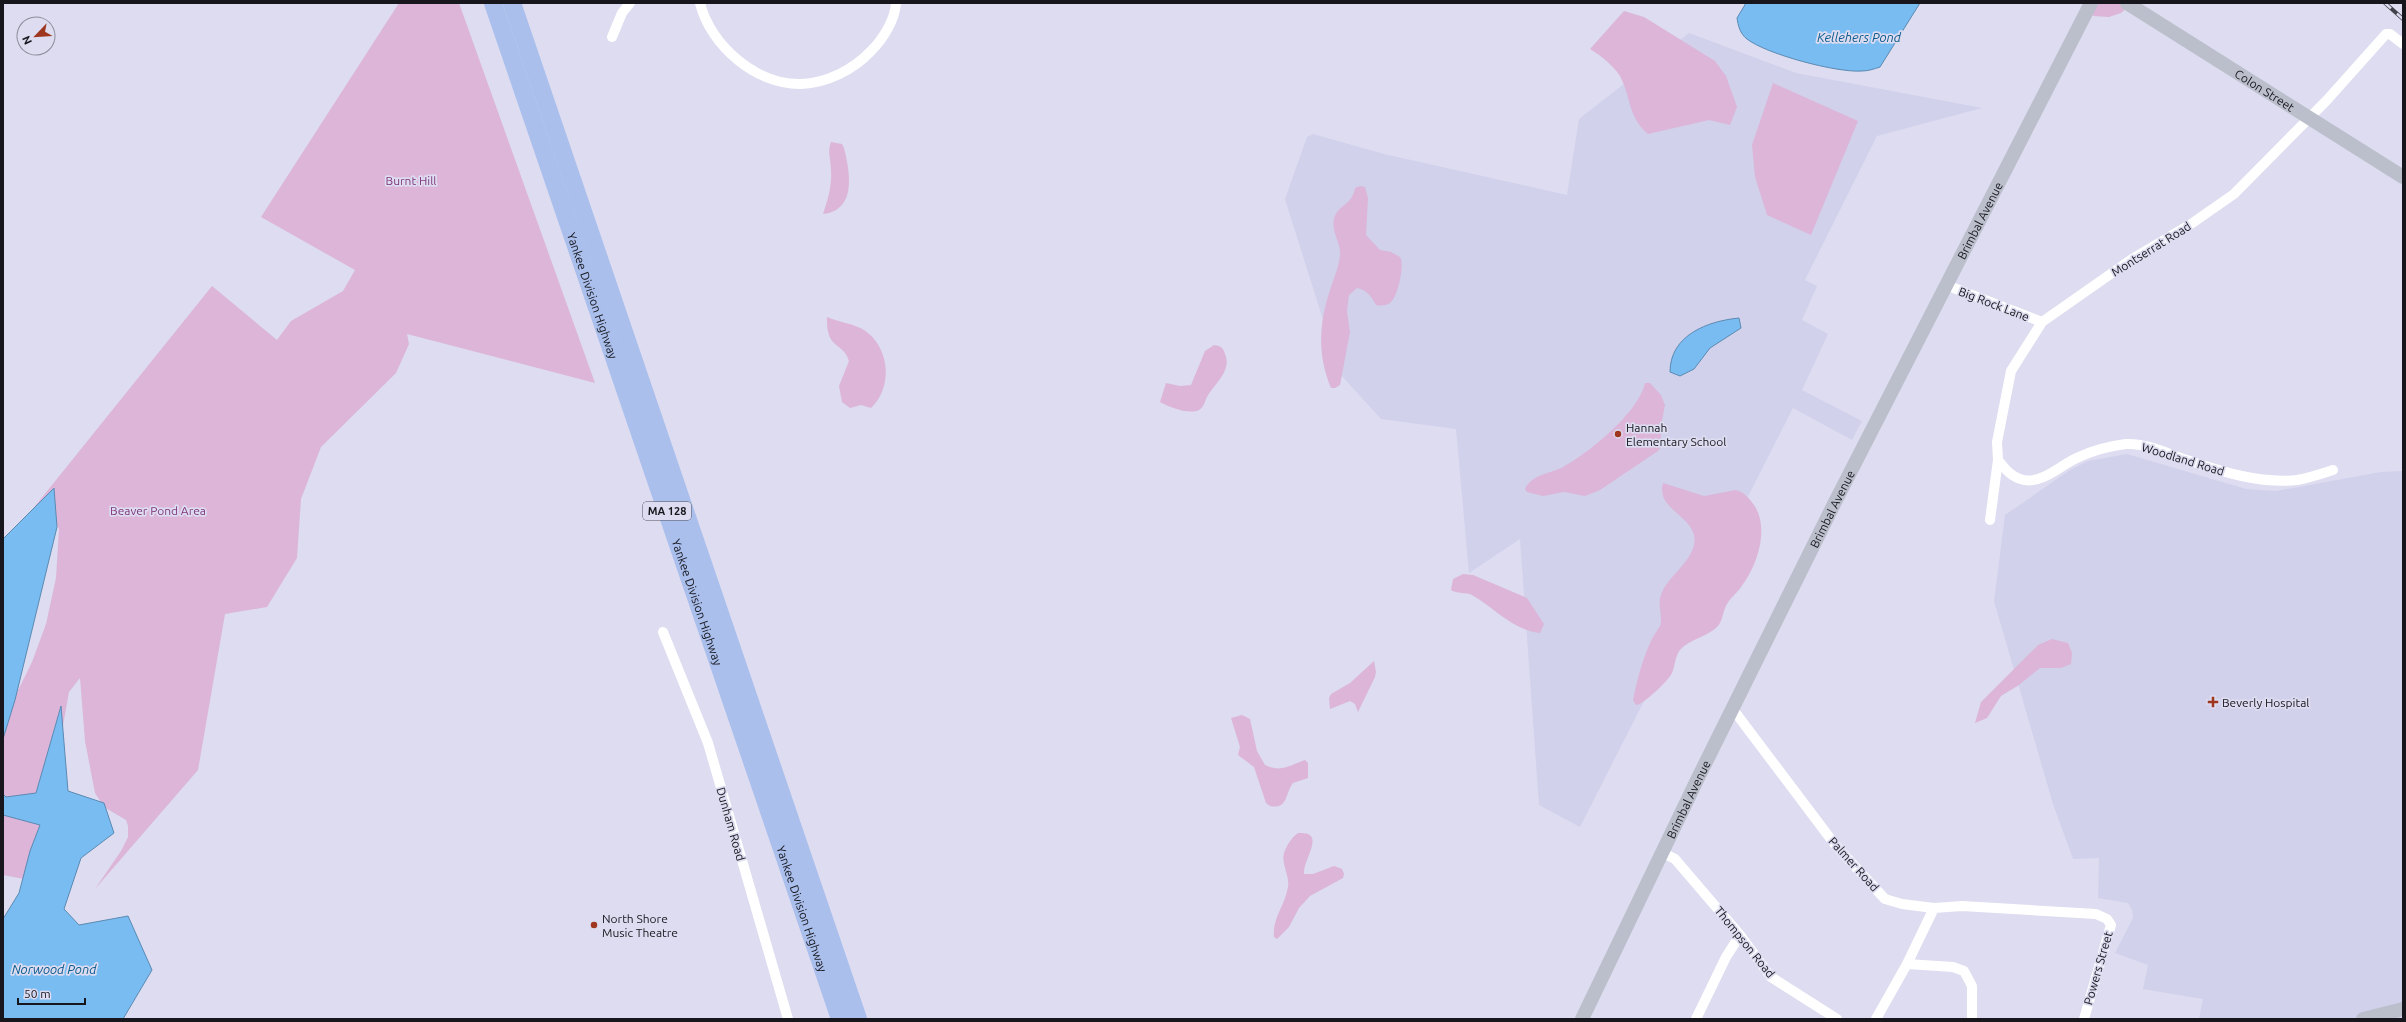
<svg xmlns="http://www.w3.org/2000/svg" width="2406" height="1022" font-family="Ubuntu,sans-serif">
<rect width="100%" height="100%" fill="#dddcf0"/>
<path fill="#d1d1ec" d="M1689,33l107,40 186,35 -105,28 -72,144 12,6 -15,34 26,14 -26,56 60,31 -10,19 -59,-32 -213,419 -41,-22 -19,-266 -51,34 -13,-144 -75,-10 -41,-45 -55,-175 22,-62 6,-3 71,20 183,41 12,-76z
M2127,454l119,35 30,2 105,-19 22,-1v548h-204l4,-20 -60,-10 5,-24 -33,-12 18,-35 -1,-8 -4,-7 -30,-5 1,-40 -26,1 -20,-55 -59,-203 11,-86 65,-45 18,-9z"/>
<path fill="#dcb5d8" d="M399,3h60l136,380 -188,-49 2,10 -13,29 -75,74 -20,52 -4,59 -30,49 -42,7 -27,156 -103,119 26,-38 7,-14v-11l-2,-6 -22,-13 -9,-14 -10,-52 -5,-63 -11,14 -33,183 -12,4 -21,-4v-154l29,-59 14,-38 10,-46 3,-49 -2,-4 -54,21 209,-260 65,54 14,-19 52,-30 12,-21 -94,-53z
M2087,3h45l-11,10 -12,4 -16,-1z
M1624,11l20,6 71,44 11,15 11,31 -7,18 -21,-5 -61,14c-20,-17 -17,-37 -28,-58 -6,-10 -20,-21 -30,-27z
M1773,83l85,38 -47,114 -44,-20 -12,-38 -3,-32z
M831,142l11,2 2,4c6,24 13,62 -21,66 5,-15 9,-28 8,-44 0,-11 -4,-17 0,-28z
M1360,186l5,1 3,11 -2,37 14,15 11,2 9,5c5,7 -2,39 -9,45 -4,4 -10,4 -15,3 -5,-9 -9,-15 -19,-17l-8,7 -2,16 3,21 -10,53 -5,3h-4c-14,-34 -12,-64 -1,-98 4,-12 9,-24 10,-35 1,-12 -9,-23 -6,-36 4,-15 18,-13 21,-31z
M827,317c11,5 28,7 37,13 25,16 30,56 7,78l-10,-3 -11,3 -8,-6 -3,-16 10,-25c-6,-20 -23,-10 -22,-44z
M1214,345c6,1 9,2 11,9 7,17 -10,29 -18,43 -2,4 -3,10 -8,13 -10,5 -30,-3 -39,-8l6,-19 14,3 11,-1 14,-34z
M1645,383h5l11,12 4,10 -4,21v21l-3,4 -58,39 -15,6 -21,-4 -21,4 -16,-4 -2,-3c7,-15 25,-15 38,-22 26,-14 76,-55 82,-84z
M1663,483l41,13 32,-6c8,2 13,8 18,15 16,23 3,62 -13,82 -4,6 -10,10 -14,17 -4,6 -4,16 -9,22 -10,11 -29,13 -38,24 -5,6 -5,16 -8,23 -3,7 -29,32 -36,32l-3,-5c4,-20 10,-43 19,-61 2,-5 6,-9 8,-13 4,-12 -5,-21 3,-36 8,-15 27,-28 31,-45 6,-28 -39,-34 -31,-62z
M1463,574l10,1 54,23 17,26 -4,9c-28,-3 -45,-25 -68,-38 -6,-3 -15,-1 -21,-5l2,-11z
M2052,639l16,4 4,10 -1,11 -10,4h-21l-21,17 -18,11 -14,22 -12,5 6,-21 57,-57z
M1374,661l2,11 -1,5 -17,35 -3,-8 -5,-3 -20,8 -1,-11 2,-4 19,-11z
M1242,715l8,4 7,32 8,14c16,8 25,0 40,-5l3,3v15l-15,5c-8,10 -5,27 -23,23l-4,-3 -12,-36 -16,-12 2,-8 -9,-29z
M1298,833c30,-2 4,27 6,41h9l21,-8 8,3 2,5 -1,4 -33,18 -11,12 -10,19 -12,12 -3,-2c-2,-19 11,-31 14,-50 2,-11 -7,-23 -4,-34 3,-8 7,-15 14,-20z"/>
<path fill="#78bcf2" stroke="#5b8ab2" d="M1746,3h174l-40,64c-6,2 -12,4 -18,4 -25,2 -96,-17 -115,-32 -7,-5 -9,-14 -10,-21z
M1739,318l2,10 -31,20 -16,21 -14,7 -10,-4c0,-37 38,-51 69,-54z
M54,488l3,39 -42,173 -12,39v-200z
M61,706l7,85 36,12 10,30 -33,25 -17,51 15,16 49,-9 24,54 -29,49h-120v-100l16,-26 11,-42 10,-26 -37,-10v-21l3,3 30,-4z"/>
<g fill="none" stroke-linecap="round" stroke-linejoin="round">
<path stroke="#fff" stroke-width="10" d="M700,3c10,42 56,82 101,81 26,-1 52,-14 70,-33 12,-12 24,-31 25,-48
M612,37l10,-24 8,-10
M1946,285l96,37
M1998,460c7,9 13,17 26,20 19,4 39,-17 55,-23 15,-7 31,-11 47,-13 21,-1 42,10 61,16 35,12 74,24 110,20 12,-2 24,-6 36,-10
M1990,520l8,-60 -1,-18 14,-71 31,-49 90,-63 59,-35 43,-30 93,-94 59,-66h4l13,10
M663,632l45,111 80,276
M1732,708l104,138 49,53 17,5 32,4 28,-2 134,8 11,5 4,6 -27,94
M1663,853l12,6 65,76 31,42 66,42
M1907,964l27,-56
M1696,1019l30,-62 14,-22
M1876,1019l31,-55 46,3 11,4 8,15v33"/>
<g stroke="#bbbfcb" stroke-width="14">
<path id="s1" d="M2127,3l276,174"/>
<path id="s2" d="M1582,1019l116,-241 137,-276 256,-499"/>
<path d="M2363,1019l40,-10"/>
</g>
<g stroke="#aabfec" stroke-width="18">
<path id="s3" d="M493,3l347,1016"/>
<path d="M512,3l346,1016"/>
</g>
<g stroke="#43424c" stroke-width="4">
<path id="rail" d="M2385,3l18,16"/>
</g>
<use href="#rail" stroke="#dddcf0" stroke-width="2.5" stroke-dasharray="8" stroke-linecap="butt"/>
</g>
<g fill="#9f361f" stroke="#dddcf0" stroke-width="1.5">
<circle cx="1618" cy="434" r="4"/>
<path d="M2211 696h4v4h4v4h-4v4h-4v-4h-4v-4h4z"/>
<circle cx="594" cy="925" r="4"/>
</g>
<g text-anchor="middle" dominant-baseline="central" stroke-width="3.5" stroke-linejoin="round" paint-order="stroke">
<rect fill="#dddcf0" stroke="#52515c" stroke-width="1" x="643" y="502" width="48" height="18" rx="3"/>
<g font-size="11" font-weight="bold" fill="#17161d">
<text x="667" y="511">MA 128</text>
</g>
<g font-size="12" fill="#17161d" stroke="#dddcf0">
<text stroke="none"><textPath href="#s1" startOffset="163">Colon Street</textPath></text>
<text stroke="none"><textPath href="#s2" startOffset="892">Brimbal Avenue</textPath></text>
<text transform="translate(2151 249) rotate(-32)">Montserrat Road</text>
<text stroke="none"><textPath href="#s3" startOffset="309">Yankee Division Highway</textPath></text>
<text transform="translate(1994 304) rotate(21)">Big Rock Lane</text>
<text transform="translate(2183 459) rotate(17)">Woodland Road</text>
<text stroke="none"><textPath href="#s2" startOffset="568">Brimbal Avenue</textPath></text>
<text stroke="none"><textPath href="#s3" startOffset="633">Yankee Division Highway</textPath></text>
<text stroke="none"><textPath href="#s2" startOffset="244">Brimbal Avenue</textPath></text>
<text transform="translate(731 824) rotate(74)">Dunham Road</text>
<text transform="translate(1854 864) rotate(48)">Palmer Road</text>
<text stroke="none"><textPath href="#s3" startOffset="957">Yankee Division Highway</textPath></text>
<text transform="translate(1745 942) rotate(51)">Thompson Road</text>
<text transform="translate(2098 968) rotate(-74)">Powers Street</text>
</g>
<g font-size="12" fill="#7f367b" stroke="#dddcf0">
<text x="411" y="180">Burnt Hill</text>
<text x="158" y="510">Beaver Pond Area</text>
</g>
<g font-size="12" fill="#17161d" stroke="#dddcf0" text-anchor="start">
<text x="1626" y="427">Hannah<tspan x="1626" dy="14">Elementary School</tspan></text>
<text x="2222" y="702">Beverly Hospital</text>
<text x="602" y="918">North Shore<tspan x="602" dy="14">Music Theatre</tspan></text>
</g>
<g font-size="13" font-style="italic" fill="#085a8c" stroke="#dddcf0">
<text x="1859" y="37">Kellehers Pond</text>
<text x="54" y="969">Norwood Pond</text>
</g>
</g>
<rect width="2406" height="1022" fill="none" stroke="#17161d" stroke-width="8"/>
<g transform="translate(36 36) rotate(245)"><circle r="19" fill="#dddcf0" stroke="#8e8d9c"/>
<path d="M0-3L7 15L0 10L-7 15Z" fill="#9f361f"/>
<text y="-6" font-size="11" font-weight="bold" text-anchor="middle" fill="#17161d">N</text>
</g>
<path d="M18 998v6h67v-6" fill="none" stroke="#17161d" stroke-width="2"/>
<text x="24" y="998" font-size="12" fill="#17161d" stroke="#dddcf0" stroke-width="3" paint-order="stroke">50 m</text>
</svg>
